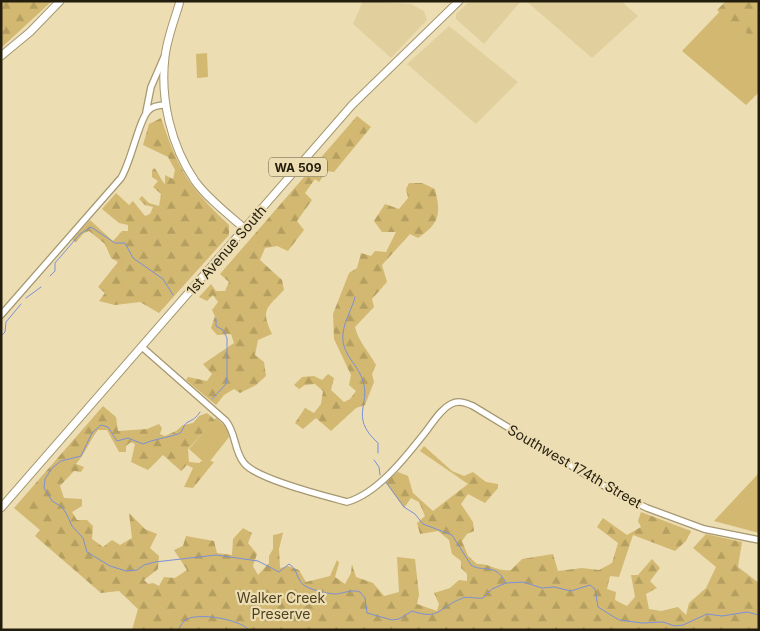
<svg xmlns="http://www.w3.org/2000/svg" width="760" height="631" font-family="Inter,sans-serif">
<defs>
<pattern id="forest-firs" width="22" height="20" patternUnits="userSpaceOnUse" patternTransform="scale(1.25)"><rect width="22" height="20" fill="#d2b870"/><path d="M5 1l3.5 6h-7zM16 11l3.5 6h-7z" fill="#b49e60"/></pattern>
</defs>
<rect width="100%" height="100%" fill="#ecddb3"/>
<path fill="#e1d09e" d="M363,1l48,3 13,7 3,9 -36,38 -38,-34z
M470,1h51l-37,43 -28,-25v-5z
M526,1h95l17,15 -46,42z
M449,26l69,56 -42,42 -69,-60z"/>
<path fill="#d2b870" d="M730,1h29v91l-13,13 -64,-54z
M207,53l1,24 -11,1 -1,-24z
M216,418l11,10 2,9 -22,28 -18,-16z
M759,473v60l-45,-12z"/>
<path fill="url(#forest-firs)" d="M1,1h51l-51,47z
M726,1h33v46l-2,-2h-5l-5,-8 -1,-8 -9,-1 -20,-18z
M357,116l14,11 -37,45 -7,-1 -8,11 -4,-3 -10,14 7,7 -15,21 7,9 -16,21 -11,-5 -12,2 -5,12 22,20 2,10c-17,18 -24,19 -12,44l-14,6 -3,15 9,7 2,14 -10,9 -16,8 -6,-4 -10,6 -8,10 -30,-25 2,-3 19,4 5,-7 -9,-10 31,-21 -3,-9 -14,1 -6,-7 4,-12 -3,-6 6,-8 -5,-7 -6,6 -8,-4 12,-13 5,7h9l4,-9 -9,-8z
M161,118c18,53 27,68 68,107v10l-70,78 -19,-11 -25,3 -16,-4 6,-8 -7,-6 20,-25 -7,-4 -6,-14 -16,-13 -5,2 -8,9 -4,-2 18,-20 23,21 9,-10h6v-6l-9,-2 -17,-14 14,-16 13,12 4,-4 12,15 5,-2 3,-7 -8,-2 -6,-6 3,-3 7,7 10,3 2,-12 -8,-7 5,-6 -6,-4v-7l2,-2c4,3 6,11 11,16v-9l8,4 2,-9 -7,-13 -25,-12 6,-21z
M409,183h13l13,6c6,25 5,34 -17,49l-8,-4 -28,31 5,17 -15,17 2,8 -19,20c3,14 14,25 21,38l-4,9 2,8 -9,23 -9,3 -25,23 -15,-13 -13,11 -8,-6 10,-15 9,5 7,-9 2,-13 -8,-7 -10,1 -6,4 -5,-4 8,-8 12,-1 8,4 6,-6 6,4 -3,12 13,12 6,-3 6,-8 -7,-6 2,-10 -17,-36 -1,-25 16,-41 8,-5 4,-15 10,3 4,-5 11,1 10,-20h-14l-8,-11 11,-17 14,5 9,-11 -2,-9z
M103,406l13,11 2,14 29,-2 12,-5 3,4 -2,6 5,2 11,-5 7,-6 10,-2 6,-7 8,-3 8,7 -27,29 1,13 10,1 5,-4 10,3 -21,26 -9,-1 9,-19 -6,-3 -6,6 -18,-16 -15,15 -17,-8 4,-18 -4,-2 -5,4v6h-7l-12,-22h-9c-9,11 -12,23 -22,34l8,3 -3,5 -7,-1 -14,15 4,12 18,1v7l-10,6 5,8h10l6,6 -1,13 11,8 9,-7 8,5 12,-7 -3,-25 16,16 12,5 -7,14 9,8 -1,13 -14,11 4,4 5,-1 6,3 5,-9 11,1 12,-8 -13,-20 9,-4 3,-10 28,5 3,12 15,2 1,-16 10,-11 9,5 -4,10 9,11 -4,12 5,9 11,-12v-7l4,-7v-14l10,-2 -4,16 1,19 8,-2 11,4 7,12 24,-6 7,-16 2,3 -4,14 10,7 6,-11 1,-9 4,13 17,6 11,13 15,-4 -2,-35 18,2 4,36 -2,9 20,7 2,-7 -5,-11 16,-5 9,-8 8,1v-7l-6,-6v-7l-9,-7 -3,-14 -11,-9 -18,3 -3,-11 8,-7 -6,-14 -8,-4 -7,10 -19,-26 13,-10 10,4 5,17 20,18 35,-27 -48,-33 4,-5 28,25 12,5 9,-4 13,10 12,2v4l-13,15 -17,-9 -7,10 12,18 1,9 -7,3 -5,7 6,15 9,8c14,-1 19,8 34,6l11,-11 31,-5 5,17 24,-3 17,2 13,-7 6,-20 -21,-16 6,-9 24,17 14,-8 -3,-6 3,-9 50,19 -5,10 -11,10 -42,-16 -14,42 -9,-1 -3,13 9,3 -1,8 12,6 8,-9 -4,-22h7l14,-16 8,9 -10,13 7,7 -11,6 3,15 12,2 17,-4 8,8 3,-12 17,-15 10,-21 -23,-19 13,-14 36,8 -4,25 21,16v47h-627l6,-21 -19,-18 -18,2 -66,-57 5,-6 -26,-22z"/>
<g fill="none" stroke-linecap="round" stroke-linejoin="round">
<path stroke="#7b90d6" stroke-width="1" d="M50,276l5,-5v-8l25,-29 11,-7 24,16h10l8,15 30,21 10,16
M355,297c-3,12 -11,24 -12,37 -2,18 12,28 18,42 13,27 -14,39 17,67v10
M26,298l15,-11
M1,336l4,-4 1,-10 15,-18
M212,399l14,-15 1,-5v-41l-4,-8 -7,-4v-7
M200,412c-4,6 -6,7 -12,10 -6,3 -4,10 -10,12 -12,4 -24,5 -35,10l-15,-6 -11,3 -9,-14 -7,-2 -9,8 -11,23 -20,5 -9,7 -7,11 -1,9 8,13 10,6 4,6 6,13 11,12 4,14 23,14 16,5 11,-1 7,-5 11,-3 61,-7 42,6 21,11 10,-8c9,5 7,16 16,22 7,4 23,8 31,8 9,-1 16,-5 24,-2l5,6 2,15 25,7 7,-1 13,-8c29,10 26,-4 51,-13 6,-2 13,1 20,0l9,-9 14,-6 17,-1 19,6 12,-1 17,4 19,-6 5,4 3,18 21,13 23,3 21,-1 12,4 8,-1 24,-11 15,2 25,-4 12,3
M374,460l5,7 1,8
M386,482l18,25 11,7 8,10 29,11 19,30c12,8 25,-3 35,18
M178,630c2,-3 4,-7 7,-10 12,-8 55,-1 64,10"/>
<g stroke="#a5976f" stroke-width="8">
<path id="minor" d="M146,112l5,-25 13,-30
M1,315l120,-137c10,-16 18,-58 27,-67 4,-5 11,-6 18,-6
M142,347l84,74c10,12 8,30 18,42 12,16 81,33 103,39 32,-9 61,-48 80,-72 7,-9 14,-21 24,-26 8,-4 15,-1 22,2l143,87 31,15 57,21 55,11"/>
</g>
<g stroke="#a5976f" stroke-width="9">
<path id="major" d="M180,1c-5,18 -13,37 -15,56 -5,42 6,89 30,124 13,18 33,33 50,48
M1,56l29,-24 30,-31
M1,508l351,-403 107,-104"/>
</g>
<use href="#minor" stroke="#fff" stroke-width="5.5"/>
<use href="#major" stroke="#fff" stroke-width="7"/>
</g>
<g text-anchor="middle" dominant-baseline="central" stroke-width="4.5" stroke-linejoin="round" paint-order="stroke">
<rect fill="#ecddb3" stroke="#5f573f" stroke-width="1" x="269" y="157.5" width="58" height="19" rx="4"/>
<g font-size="12" font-weight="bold" fill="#231d0d">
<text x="298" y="167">WA 509</text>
</g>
<g font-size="14" fill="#231d0d" stroke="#ecddb3">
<text transform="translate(226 250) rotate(-49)">1st Avenue South</text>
<text transform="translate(575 466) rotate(30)">Southwest 174th Street</text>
</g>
<g font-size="14" fill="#4f421f" stroke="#ecddb3">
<text x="281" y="597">Walker Creek<tspan x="281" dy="16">Preserve</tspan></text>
</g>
</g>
<rect width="760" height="631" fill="none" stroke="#231d0d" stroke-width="5"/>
</svg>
